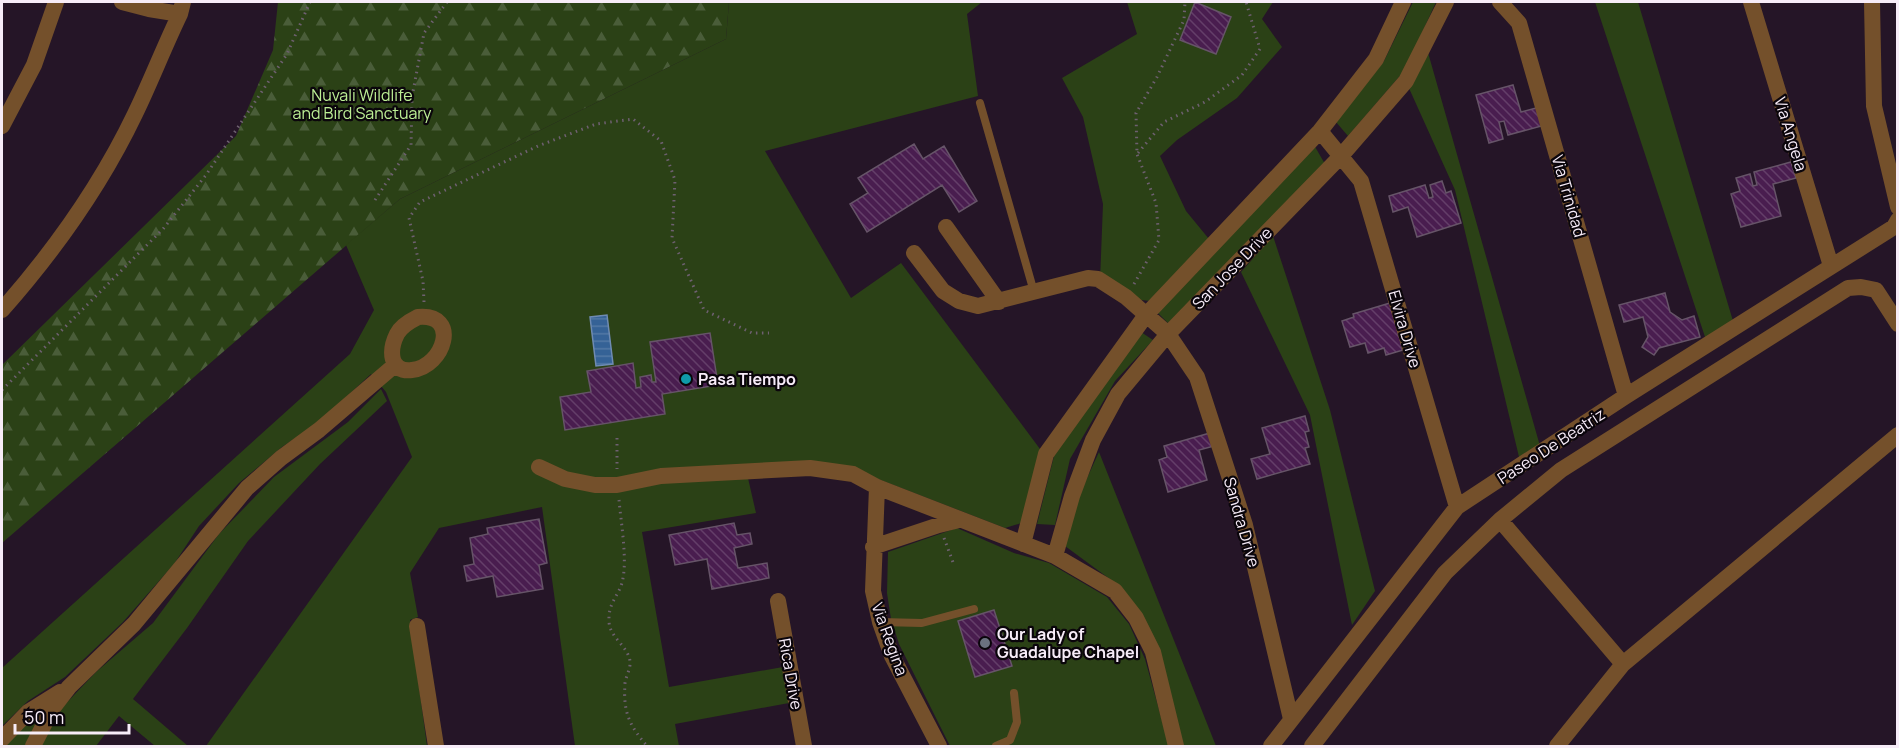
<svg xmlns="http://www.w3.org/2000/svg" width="1899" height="748" font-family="Manrope,sans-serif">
<defs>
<pattern id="forest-firs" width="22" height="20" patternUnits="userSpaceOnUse" patternTransform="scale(1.5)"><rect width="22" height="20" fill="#2b4116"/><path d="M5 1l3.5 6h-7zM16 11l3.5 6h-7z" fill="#4a5d39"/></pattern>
<pattern id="water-rules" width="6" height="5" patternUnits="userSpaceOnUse" patternTransform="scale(1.5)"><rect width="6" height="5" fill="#356296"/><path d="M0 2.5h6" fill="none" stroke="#5379a5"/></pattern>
<pattern id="building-back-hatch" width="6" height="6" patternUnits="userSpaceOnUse" patternTransform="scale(1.5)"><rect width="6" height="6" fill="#491d4f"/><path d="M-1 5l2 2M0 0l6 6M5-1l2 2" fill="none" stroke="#643e69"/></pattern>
</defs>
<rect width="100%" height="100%" fill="#251527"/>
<path fill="url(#forest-firs)" d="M278,2h451l-3,37 -326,160 -398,344v-178l234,-229 37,-86z"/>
<path fill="#2b4116" d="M729,2h253l-15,12 11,82 -213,55 86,147 50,-35 142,190 -18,69 -20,6 -153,-59 -107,-4 11,48 -114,19 27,155 114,-20 6,36 -114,21 4,22h-104l-33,-239 -103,21 -29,45 8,44 -8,3 17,126h-221l206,-289 -26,-65 -15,-18 -52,48 -37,25 -43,36 -40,43 -25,38 -51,58 -58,55 -37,24 -26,25v-58l348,-314 24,-44 -28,-65 54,-46 326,-160z
M1124,2h149l-11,17 20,28 -45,51 -60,42 -17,16 26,55 23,28 -59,62 -17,-2 -33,-18 3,-77 -20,-87 -21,-39 75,-44 -10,-32z
M1413,2h23l-31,68 -57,66 -12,-14 48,-61z
M1595,2h43l95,319 -27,19z
M1427,49l113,397 -20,15 -65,-271 -47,-104z
M1314,145l11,19 -157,159 -10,-10z
M1273,236l57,174 45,181 -23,34 -42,-210 -69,-143z
M1141,332l12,8 -38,41 -45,78 -15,66 -18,-1 17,-68z
M381,389l6,12 -67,63 -72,77 -61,87 -54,71 55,47h-33l-36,-30 -23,30h-56l13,-29 43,-45 57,-49 66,-89 55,-57 74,-55z
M1099,452l117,294h-39l-55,-158 -57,-42 11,-44z
M957,528l57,25 35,10 58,34 22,27 16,35 24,87h-219l-51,-102 -8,-25 -4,-26 1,-41z
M51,701l-26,45h-23z"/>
<path fill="url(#water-rules)" stroke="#6f8bb3" stroke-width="1.5" d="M607,315l6,49 -17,2 -6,-49z"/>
<path fill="url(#building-back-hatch)" stroke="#665468" stroke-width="1.5" d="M1195,2l36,15 -15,37 -36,-14z
M1513,85l8,27 19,-5 5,18 -37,10 -4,-14 -5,1 4,17 -14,4 -13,-48z
M914,144l9,15 21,-13 33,55 -18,11 -17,-27 -75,47 -17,-28 18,-11 -10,-15z
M1791,162l5,16 -23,6 8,32 -40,11 -10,-33 9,-3 -4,-13 14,-4 3,12 4,-1 -3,-13z
M1442,181l4,12 5,-2 10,32 -44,14 -9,-30 -15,5 -4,-16 36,-11 4,13 4,-1 -3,-12z
M1665,293l5,19 12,8 12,-4 6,21 -41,11 -5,7 -12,-8 6,-10 -5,-20 -19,5 -5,-17z
M1390,303l13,47 -17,5 -2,-7 -16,5 -3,-10 -15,4 -8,-26 12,-4 -1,-3z
M710,333l8,52 -56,9 3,20 -100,16 -5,-33 31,-5 -4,-21 46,-8 3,25 5,-1 -1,-10 11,-2 1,7h4l-6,-40z
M1305,416l4,15 -4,1 4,15 -4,1 5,16 -53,15 -6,-20 19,-5 -8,-26z
M1210,433l4,13 -15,4 8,30 -39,12 -9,-32 8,-3 -3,-11z
M539,519l8,44 -8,2 4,24 -46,8 -4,-21 -26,5 -3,-15 10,-2 -4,-26 18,-4 -1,-6z
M734,523l3,12 13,-2 2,11 -18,4 4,20 29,-5 2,15 -57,11 -5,-30 -32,6 -6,-30z
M994,610l18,56 -37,11 -17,-56z"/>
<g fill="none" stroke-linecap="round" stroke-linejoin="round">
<path stroke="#6e6070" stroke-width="3" stroke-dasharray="1.5 4.5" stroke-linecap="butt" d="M1138,153l26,-31 41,-20 37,-27 18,-26 -14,-47
M375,200l36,-55 1,-48 12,-64 23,-31
M1134,284l25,-44 -3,-37 -19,-49 -1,-41 21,-36 27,-57 1,-18
M424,302l-1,-21 -14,-63 11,-16 118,-56 58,-22 37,-5 28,22 14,39 -3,58 32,72 48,23h17
M2,390l161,-161 43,-54 81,-121 23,-52
M617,438v31
M619,500c2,22 8,57 4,78 -2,16 -15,23 -14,43 0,16 19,25 21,40 1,7 -4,15 -5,22 -2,29 4,42 22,63
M944,538l10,27"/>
<path stroke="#74502b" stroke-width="8" d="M980,103l54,189
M880,622l42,1 52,-14
M996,746l14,-6 7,-18 -3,-29"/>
<path stroke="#74502b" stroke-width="16" d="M122,2l27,7 31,5
M1500,2l19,21 107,373
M1751,2l80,264
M1872,2l2,104 24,101
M2,126l32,-61 22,-63
M1320,131l41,50 96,326
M946,227l53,75
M914,253l29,38 16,10 19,5 110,-28 10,1 28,18 42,37 29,43 48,148 46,194
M2,310c53,-60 98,-123 133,-196 16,-33 29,-67 45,-100l3,-12
M418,317c43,-4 26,50 -6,53 -23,3 -23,-20 -15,-36 4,-8 13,-13 21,-17z
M539,467l26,12 30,6h22l44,-9 149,-8 43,6 24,13 178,69 60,35 21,27 17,34 23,94
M877,487l-4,104 7,31 12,34 47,90
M1500,520l123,144
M1023,544l23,-90 100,-139 174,-184 56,-72 27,-57
M873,547l66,-22 20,-5
M1055,556l17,-60 21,-56 25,-46 50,-60 173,-178 65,-75 40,-79
M778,601l26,145
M417,626l19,120
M2,739l26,-27 32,-20
M33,746l19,-37 17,-22 65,-63 113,-136 34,-30 38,-28 76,-65
M1271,746l186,-239 169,-111 268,-169 4,-7
M1312,746l133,-173 55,-53 61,-50 287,-182 13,-1 15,3 22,34
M1557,746l66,-82 275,-229"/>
</g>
<circle fill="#0f9aa8" stroke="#0a050b" stroke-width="2" cx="686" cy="379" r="6"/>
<circle fill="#6b7280" stroke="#0a050b" stroke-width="2" cx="985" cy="643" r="6"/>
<g text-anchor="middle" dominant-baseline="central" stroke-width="4.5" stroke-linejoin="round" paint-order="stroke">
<g font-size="16" fill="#bdef95" stroke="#0a050b">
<text x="362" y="95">Nuvali Wildlife<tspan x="362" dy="18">and Bird Sanctuary</tspan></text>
</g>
<g font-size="16" fill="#f7ecf8" stroke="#0a050b">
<text transform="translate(1791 134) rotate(73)">Via Angela</text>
<text transform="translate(1569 196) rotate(74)">Via Trinidad</text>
<text transform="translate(1232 268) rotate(-46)">San Jose Drive</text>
<text transform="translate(1405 329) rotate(74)">Elvira Drive</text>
<text transform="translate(1551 446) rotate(-33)">Paseo De Beatriz</text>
<text transform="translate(1242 522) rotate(74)">Sandra Drive</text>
<text transform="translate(890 639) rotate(70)">Via Regina</text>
<text transform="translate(791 674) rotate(80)">Rica Drive</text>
</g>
<g font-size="16" font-weight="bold" fill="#f7ecf8" stroke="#0a050b" text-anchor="start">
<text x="698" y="379">Pasa Tiempo</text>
<text x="997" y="634">Our Lady of<tspan x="997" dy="18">Guadalupe Chapel</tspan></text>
</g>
</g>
<rect width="1899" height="748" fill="none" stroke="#f7ecf8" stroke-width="6"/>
<path d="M15 724v9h114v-9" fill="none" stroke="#f7ecf8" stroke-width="3"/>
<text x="24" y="724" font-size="18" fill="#f7ecf8" stroke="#0a050b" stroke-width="4.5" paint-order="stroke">50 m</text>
</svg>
